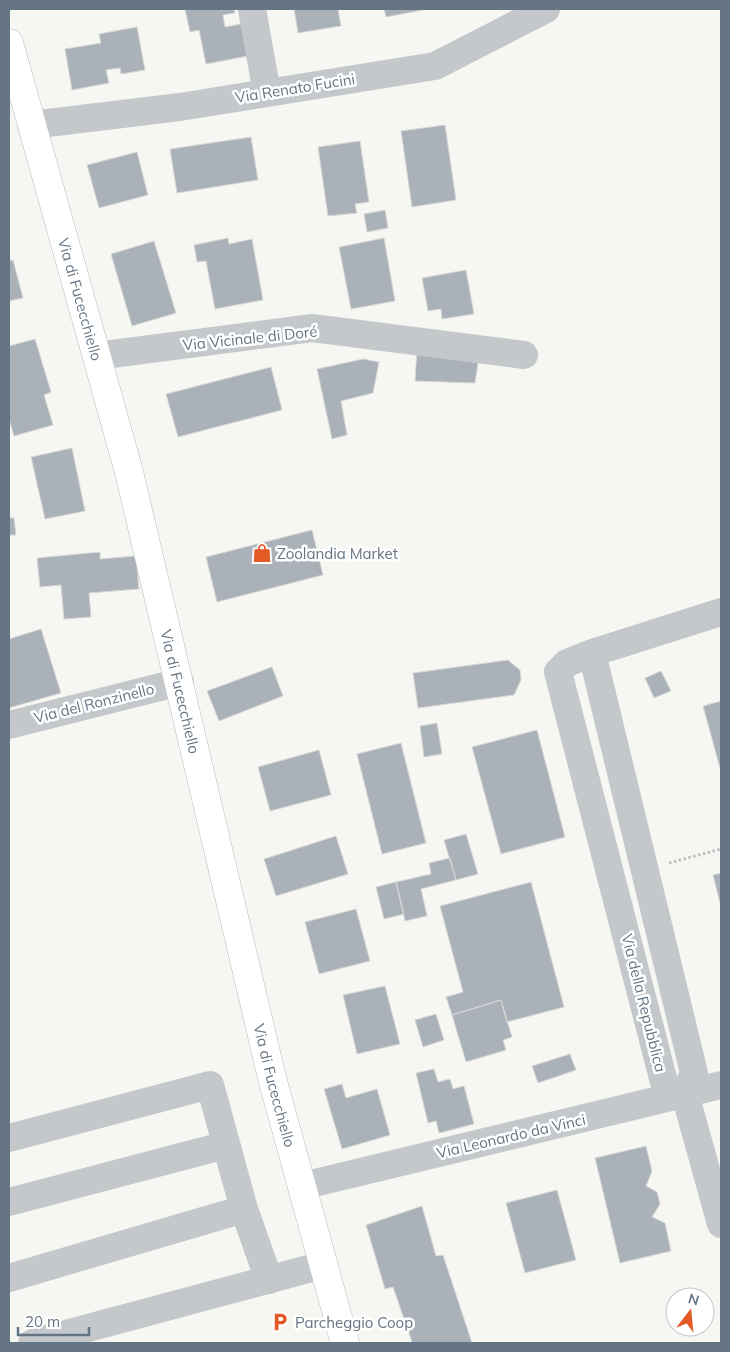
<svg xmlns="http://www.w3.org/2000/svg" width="730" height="1352" font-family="Mulish,sans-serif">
<rect width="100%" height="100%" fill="#f6f7f3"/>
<path fill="#aab1b8" stroke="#d8d8d6" d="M185,9h49l1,4 -12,2 2,12 16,-3 7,32 -42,8 -7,-34 -9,2z
M294,9h44l3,17 -43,7z
M384,9h39v1l-37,7z
M137,27l8,43 -24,4 -1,-6 -14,2 3,13 -37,7 -7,-41 36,-6 -2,-9z
M445,125l11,75 -44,7 -11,-76z
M251,137l7,43 -81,13 -7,-44z
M360,141l9,61 -14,2 2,9 -29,3 -10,-69z
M137,152l11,43 -49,13 -12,-43z
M385,210l3,18 -21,4 -3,-18z
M228,238l1,6 23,-5 11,61 -48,9 -9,-48 -9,1 -3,-17z
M384,238l11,63 -44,8 -12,-62z
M154,241l22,72 -44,13 -21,-72z
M13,260l10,38 -14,3v-40z
M466,270l8,44 -32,5 -1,-10 -13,2 -6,-33z
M35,339l16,53 -7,3 9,30 -39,11 -5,-17v-73z
M417,349l62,7 -4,27 -60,-2z
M363,359l16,3 -6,31 -32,8 6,34 -15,4 -15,-70z
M271,367l11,43 -104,27 -12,-43z
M72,448l13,63 -40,8 -14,-62z
M9,518h5l2,17h-7z
M312,530l11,45 -106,27 -11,-45z
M100,552v7l36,-3 3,33 -50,4 2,24 -27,2 -3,-34 -21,2 -3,-29z
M41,629l20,64 -52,15v-69z
M508,660l12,10 1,10 -7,15 -96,13 -5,-35z
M272,667l11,29 -64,25 -12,-30z
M661,671l10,20 -17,7 -9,-20z
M721,701v71l-18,-66z
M437,723l5,31 -18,3 -4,-31z
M537,730l28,107 -64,17 -29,-107z
M401,743l25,100 -44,11 -25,-100z
M319,750l12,45 -61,16 -12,-44z
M466,834l12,40 -22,6 -12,-40z
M336,836l12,38 -72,22 -12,-37z
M450,858l6,22 -35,9 6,27 -22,5 -9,-39 35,-8 -2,-11z
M721,873v34l-8,-32z
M396,882l8,32 -20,5 -8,-32z
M531,882l33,125 -57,15 -6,-22 -49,15 -6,-18 17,-5 -23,-86z
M356,909l14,52 -51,13 -14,-52z
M385,986l15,58 -43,10 -14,-59z
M501,1000l11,37 -9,3 3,10 -40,12 -14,-47z
M436,1014l8,26 -21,7 -8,-27z
M570,1054l6,16 -38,13 -6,-17z
M434,1069l4,13 12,-3 3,10 11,-3 10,38 -35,9 -3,-12 -8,2 -12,-50z
M342,1084l4,14 31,-9 13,46 -48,14 -18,-60z
M646,1146l6,25 -6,15 11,6 3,12 -8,13 13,6 6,28 -51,12 -25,-105z
M557,1190l19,70 -51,13 -19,-70z
M422,1206l14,50 7,-1 29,88h-64l4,-1 -19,-55 -8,2 -19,-64z"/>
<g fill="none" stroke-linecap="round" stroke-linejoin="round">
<g stroke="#b7bbbf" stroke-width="29">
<g id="major">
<path id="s1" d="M9,43l120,429 143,606 73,265"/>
</g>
</g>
<path stroke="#bec0c2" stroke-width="3" stroke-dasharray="2.5 2.5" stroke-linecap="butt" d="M669,863l52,-14"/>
<path stroke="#c4c8cb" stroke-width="28" d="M252,9l15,84
M31,125l149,-18 255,-41 111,-57
M96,356l216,-28 212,27
M592,653l102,420 -9,21
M9,725l171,-43
M685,1094l-20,-8 -107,-414 9,-9 25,-10 129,-41
M685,1094l36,130
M9,1138l201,-53 34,124 25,71
M302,1186l419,-101
M9,1202l217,-57
M9,1278l235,-69
M32,1343l291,-78"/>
<use href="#major" stroke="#fff" stroke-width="28"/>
</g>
<defs>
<g id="shop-bare" transform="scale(1.5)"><path d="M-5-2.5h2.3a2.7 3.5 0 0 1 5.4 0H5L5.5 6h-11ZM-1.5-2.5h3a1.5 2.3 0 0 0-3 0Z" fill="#e35a27" stroke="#fff" stroke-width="2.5" paint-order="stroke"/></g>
<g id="parking-bare" transform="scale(1.5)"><path d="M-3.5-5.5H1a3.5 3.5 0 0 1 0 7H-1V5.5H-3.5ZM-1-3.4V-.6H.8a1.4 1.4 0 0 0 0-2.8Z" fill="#e35a27" stroke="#fff" stroke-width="2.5" paint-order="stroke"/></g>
</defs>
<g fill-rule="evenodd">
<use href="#shop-bare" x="262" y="553"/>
<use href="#parking-bare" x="280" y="1322"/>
</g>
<g text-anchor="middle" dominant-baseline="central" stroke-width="5" stroke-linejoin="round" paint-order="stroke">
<g font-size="15" fill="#657584" stroke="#fff">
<text transform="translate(295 88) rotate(-9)">Via Renato Fucini</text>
<text stroke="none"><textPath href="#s1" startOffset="266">Via di Fucecchiello</textPath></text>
<text transform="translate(250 338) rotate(-6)">Via Vicinale di Doré</text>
<text stroke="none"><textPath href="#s1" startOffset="671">Via di Fucecchiello</textPath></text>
<text transform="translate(94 703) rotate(-14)">Via del Ronzinello</text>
<text transform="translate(644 1003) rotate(76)">Via della Repubblica</text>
<text stroke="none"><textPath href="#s1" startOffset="1076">Via di Fucecchiello</textPath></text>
<text transform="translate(511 1136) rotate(-13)">Via Leonardo da Vinci</text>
</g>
<g font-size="15" fill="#657584" stroke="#fff" text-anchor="start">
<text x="277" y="553">Zoolandia Market</text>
<text x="295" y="1322">Parcheggio Coop</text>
</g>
</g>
<rect width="730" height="1352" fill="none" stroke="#657584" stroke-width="20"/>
<g transform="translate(690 1312) rotate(16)"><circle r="24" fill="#ffffff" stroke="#c1c8ce"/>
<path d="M0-4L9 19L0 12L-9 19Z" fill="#e35a27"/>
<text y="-8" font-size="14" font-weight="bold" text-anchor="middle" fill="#657584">N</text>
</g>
<path d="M18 1327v8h71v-8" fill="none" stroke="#657584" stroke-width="2.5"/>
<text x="25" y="1327" font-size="15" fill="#657584" stroke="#ffffff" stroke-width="4" paint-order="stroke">20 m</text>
</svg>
